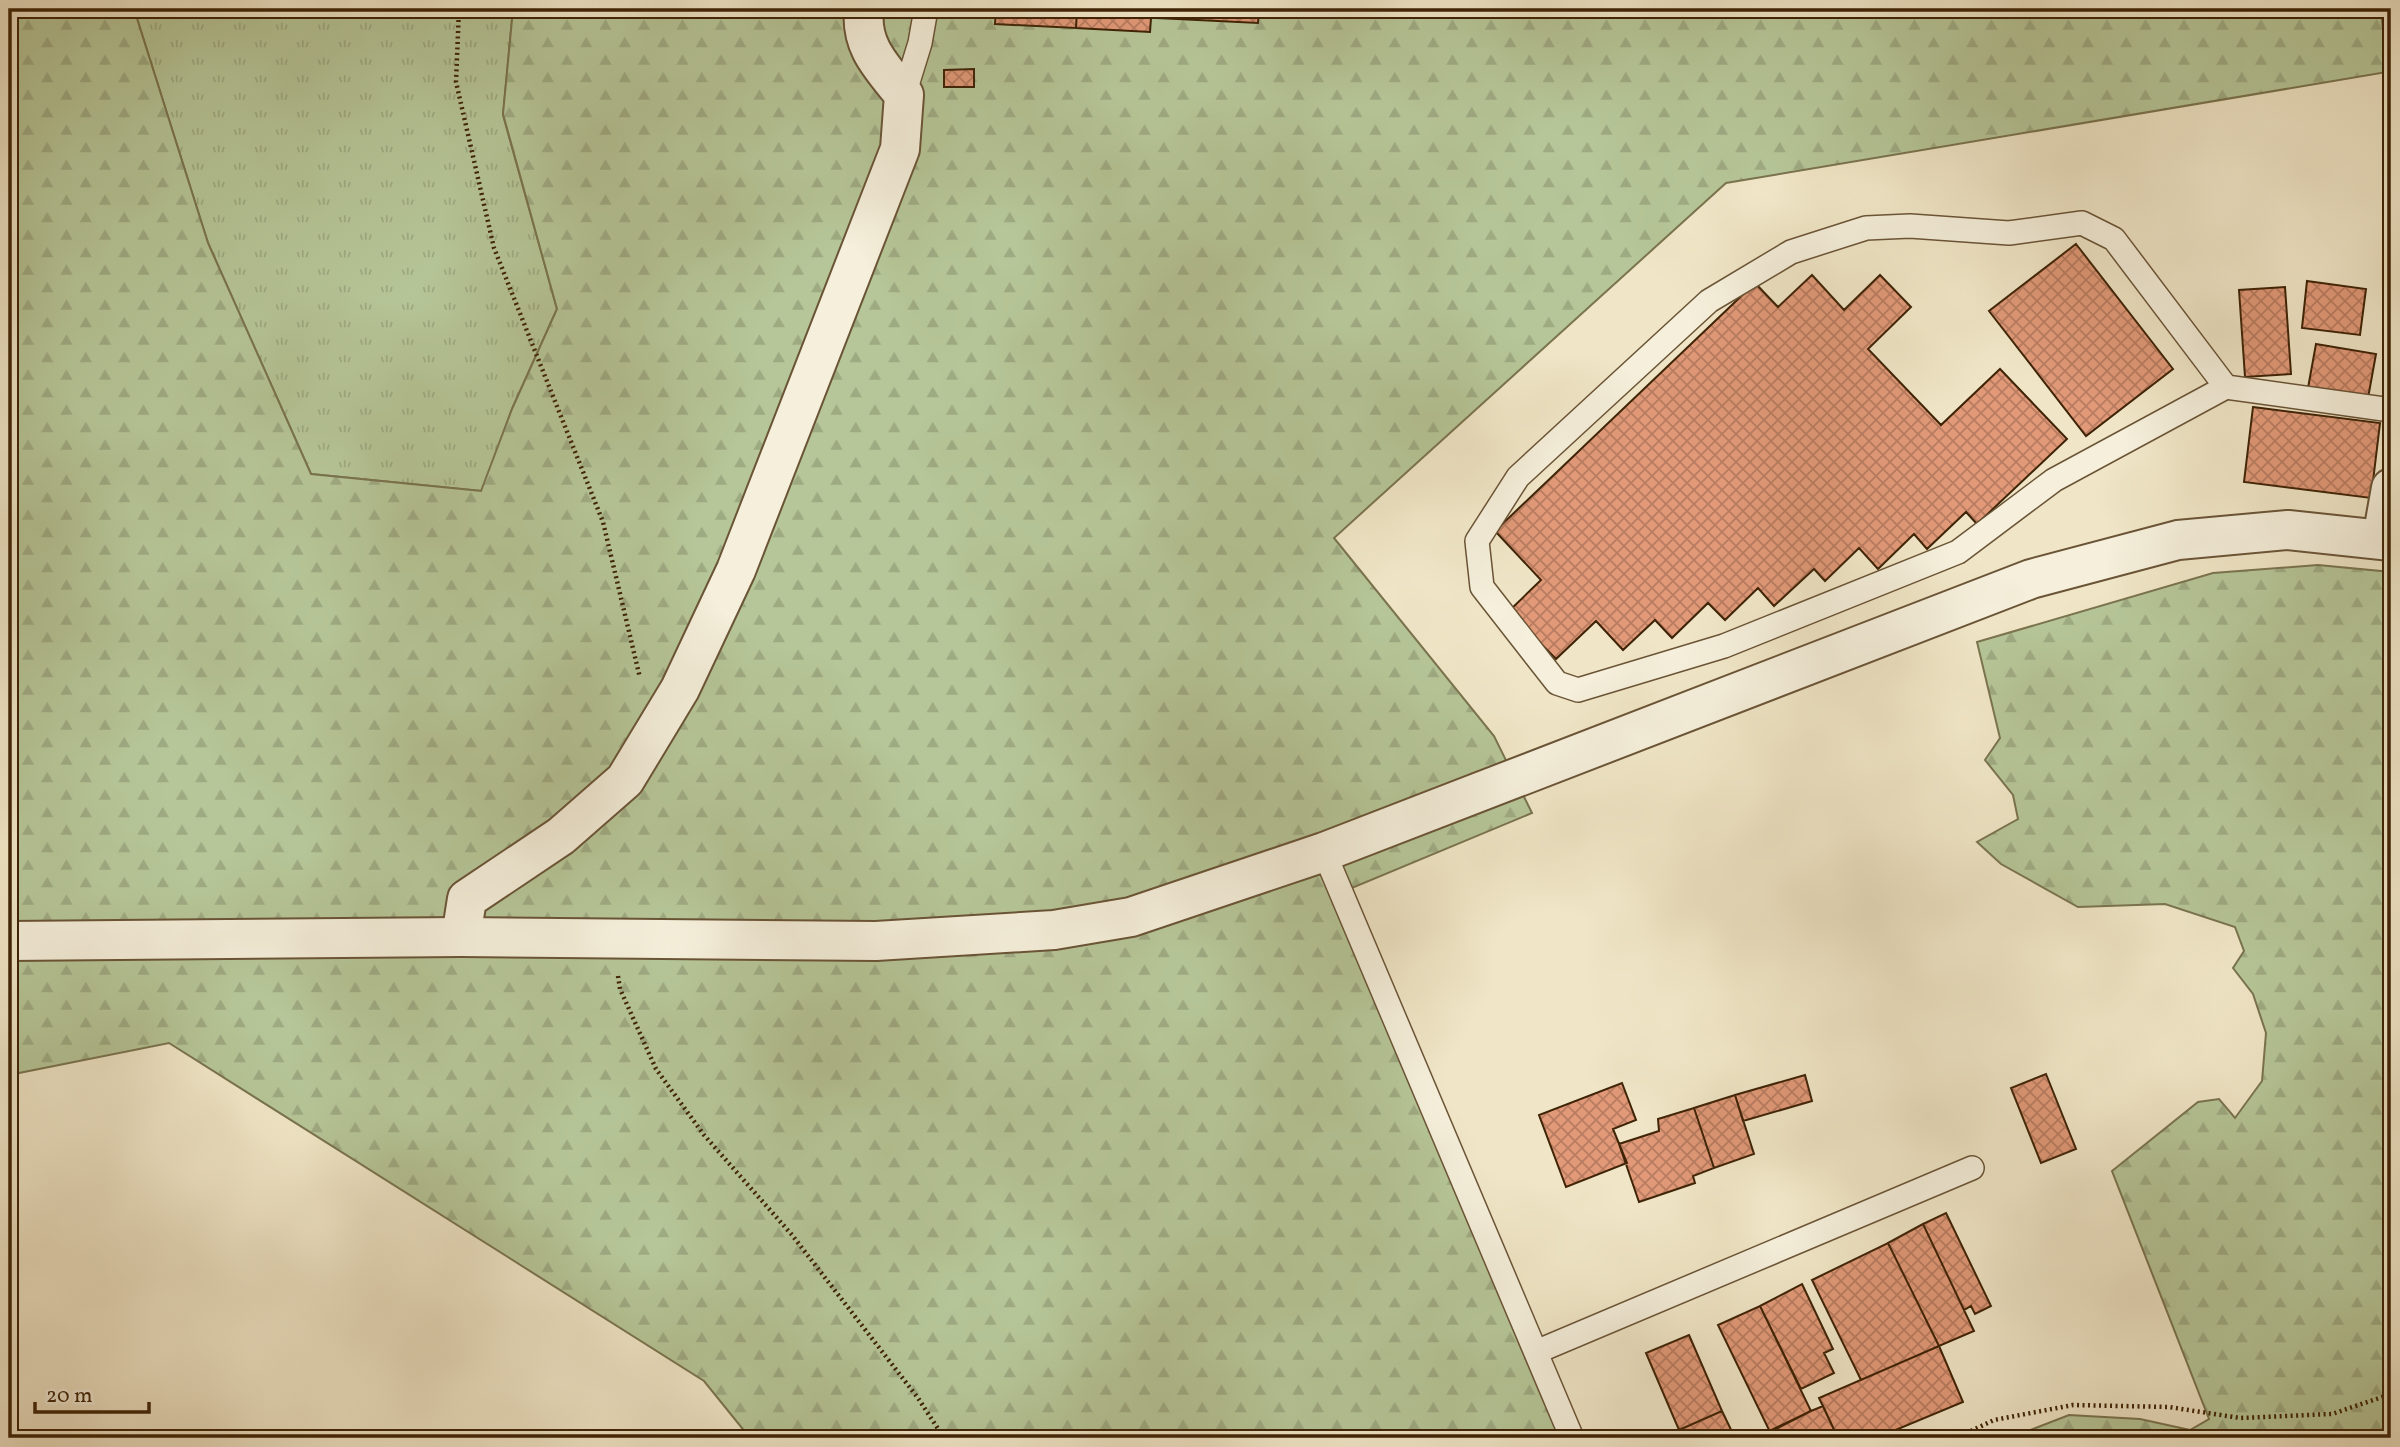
<svg xmlns="http://www.w3.org/2000/svg" width="2400" height="1447" font-family="Vollkorn,serif">
<defs>
<pattern id="grass-tufts" width="24" height="20" patternUnits="userSpaceOnUse" patternTransform="scale(1.75)"><rect width="24" height="20" fill="#b6c698"/><path d="M3 7l-1-3M5 7V3M7 7l1-3M15 17l-1-3M17 17v-4M19 17l1-3" fill="none" stroke="#9eaa82"/></pattern>
<pattern id="forest-firs" width="22" height="20" patternUnits="userSpaceOnUse" patternTransform="scale(1.75)"><rect width="22" height="20" fill="#b6c698"/><path d="M5 1l3.5 6h-7zM16 11l3.5 6h-7z" fill="#9eaa82"/></pattern>
<pattern id="building-cross-hatch" width="8" height="8" patternUnits="userSpaceOnUse" patternTransform="scale(1.75)"><rect width="8" height="8" fill="#e19978"/><path d="M0 0l8 8M0 8l8-8" fill="none" stroke="#b87c60"/></pattern>
</defs>
<rect width="100%" height="100%" fill="#f0e6c7"/>
<filter id="stains"><feTurbulence type="fractalNoise" baseFrequency=".00286" numOctaves="4"/><feColorMatrix values="0 0 0 0 .2 0 0 0 0 .09 0 0 0 0 .02 0 0 0 .5 -.17"/></filter>
<radialGradient id="worn" r=".72"><stop offset=".6" stop-color="#630" stop-opacity="0"/><stop offset="1" stop-color="#630" stop-opacity=".3"/></radialGradient>
<path fill="url(#grass-tufts)" stroke="#7a744f" stroke-width="2" d="M134,9h379l-10,106 54,194 -45,100 -30,82 -171,-17 -103,-231z"/>
<path fill="url(#forest-firs)" stroke="#7a744f" stroke-width="2" d="M9,9h125l74,234 103,231 170,17 31,-82 45,-100 -54,-195 10,-105h1868l6,63 -661,111 -392,355 160,198 38,77 -190,79 230,546h-822l-46,-57 -535,-338 -160,32z
M2318,565l73,7v866h-381l59,-23 71,4 50,11 19,-11 -97,-248 86,-69 21,-3 16,19 27,-37 4,-48 -13,-39 -20,-26 11,-17 -9,-24 -70,-23 -87,3 -77,-43 -24,-22 41,-23 -5,-24 -28,-35 15,-22 -23,-96 236,-69z"/>
<path fill="url(#building-cross-hatch)" stroke="#3e2306" stroke-width="2" d="M996,9h81l-1,19 -81,-4z
M1077,9h60v8l14,1 -1,14 -74,-4z
M1137,9h122l-1,14 -121,-6z
M974,69v18h-30v-17z
M2076,244l97,125 -87,67 -97,-125z
M1812,275l32,35 36,-35 31,32 -43,42 73,76 59,-56 67,70 -90,85 -11,-12 -39,37 -13,-15 -36,35 -19,-21 -34,33 -11,-12 -40,37 -16,-18 -33,32 -17,-17 -36,35 -17,-18 -32,30 -27,-29 -40,38 -47,-48 32,-31 -46,-49 260,-248 23,24z
M2307,281l59,8 -6,46 -58,-7z
M2285,287l6,87 -46,3 -6,-87z
M2316,344l60,10 -8,44 -60,-10z
M2253,407l127,16 -9,75 -127,-16z
M2046,1074l30,75 -35,14 -30,-75z
M1805,1075l7,26 -69,20 -8,-26z
M1622,1083l14,37 -23,9 14,34 -61,24 -27,-72z
M1735,1095l19,59 -40,14 -20,-60z
M1694,1108l20,60 -21,8 2,7 -56,19 -20,-58 40,-13 -1,-12z
M1946,1213l45,93 -16,8 -4,-8 -7,4 -41,-86z
M1923,1224l51,107 -35,15 -51,-103z
M1888,1243l51,103 -78,34 -49,-100z
M1802,1284l31,65 -9,4 10,20 -33,16 -41,-83z
M1760,1306l51,105 -41,21 -52,-107z
M1689,1335l33,76 -43,19 -33,-77z
M1939,1346l24,56 -70,29 3,7h-58l-19,-40z
M1823,1406l15,32h-83l56,-27z
M1722,1411l13,27h-74l18,-8z"/>
<g fill="none" stroke-linecap="round" stroke-linejoin="round">
<g stroke="#6a5436" stroke-width="26">
<path id="service" d="M904,95l16,-52 6,-34
M2226,387l-112,-148 -32,-16 -73,10 -99,-7 -44,2 -75,24 -82,49 -191,176 -41,64 5,46 75,96 21,7 146,-44 234,-94 96,-72 172,-93 165,23
M1324,852l248,586
M1536,1352l436,-184"/>
</g>
<g stroke="#6a5436" stroke-width="42">
<path id="minor" d="M2382,539l9,-51
M461,937l6,-38 94,-63 64,-56 55,-91 56,-119 164,-421 4,-54c-22,-28 -44,-48 -40,-86"/>
</g>
<g stroke="#6a5436" stroke-width="42">
<path id="tertiary" d="M9,941l452,-4 415,4 178,-11 77,-13 193,-65 707,-273 147,-39 110,-10 103,11"/>
</g>
<path stroke="#3e2306" stroke-width="4.5" stroke-dasharray="2 3.5" stroke-linecap="butt" d="M459,9l-3,73 38,166 109,274 37,156
M618,976l2,13 36,80 48,66 88,100 126,163 26,40
M1956,1438l38,-18 79,-15 96,2 71,11 92,-4 59,-20"/>
<use href="#service" stroke="#f5efdb" stroke-width="23"/>
<use href="#minor" stroke="#f5efdb" stroke-width="38"/>
<use href="#tertiary" stroke="#f5efdb" stroke-width="38"/>
</g>
<rect width="2400" height="1447" fill="none" stroke="#f0e6c7" stroke-width="35"/>
<rect x="10" y="10" width="2379" height="1426" fill="none" stroke="#3e2306" stroke-width="3.5"/>
<rect x="18" y="18" width="2365" height="1412" fill="none" stroke="#3e2306" stroke-width="2"/>
<path d="M35 1402v10h114v-10" fill="none" stroke="#3e2306" stroke-width="3.5"/>
<text x="46" y="1402" font-size="21" fill="#3e2306" stroke="#f5efdb" stroke-width="5" paint-order="stroke">20 m</text>
<rect width="100%" height="100%" filter="url(#stains)"/>
<rect width="100%" height="100%" fill="url(#worn)"/>
</svg>
